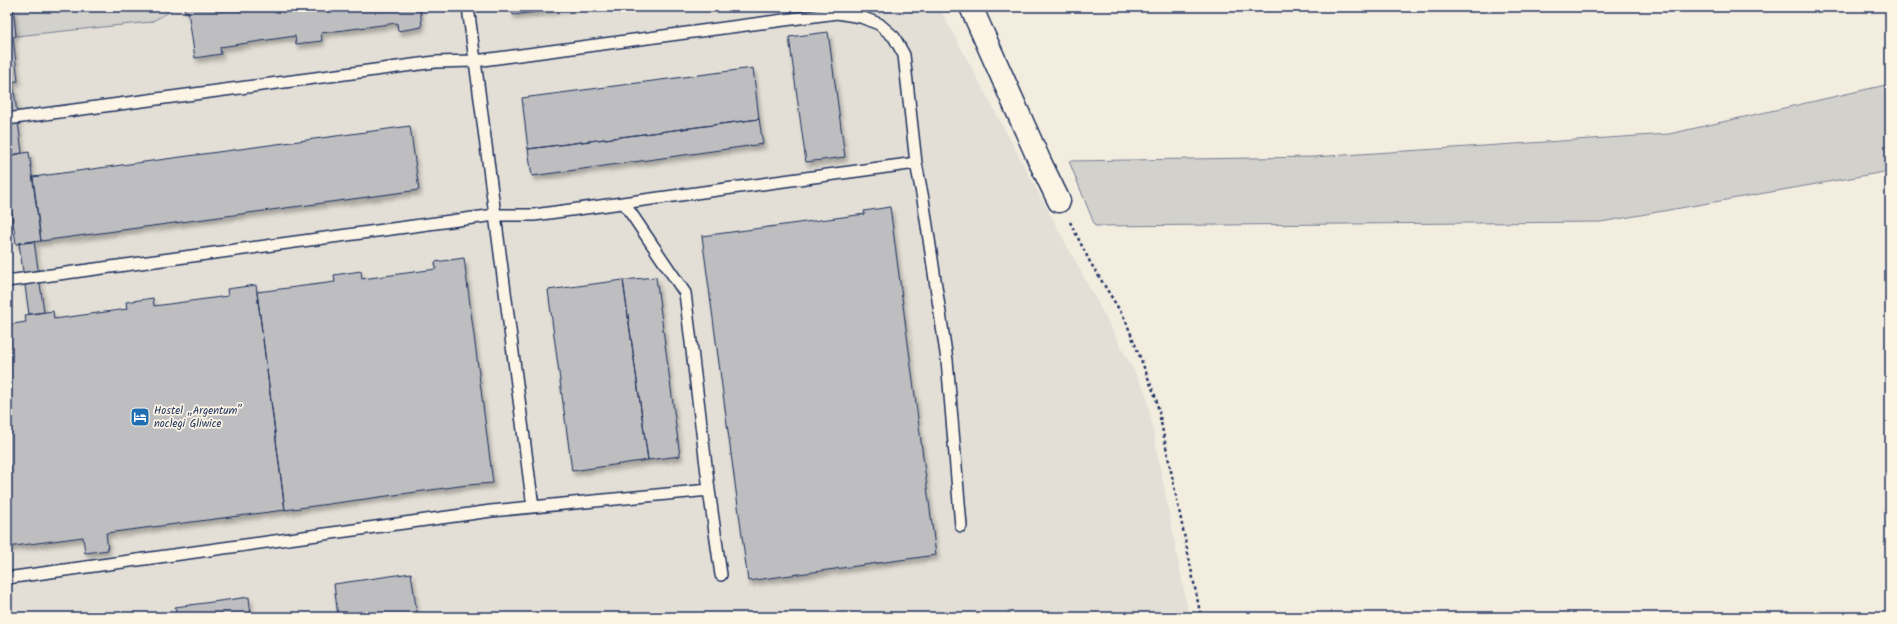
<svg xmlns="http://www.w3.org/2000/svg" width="1897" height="624" font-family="Kalam,sans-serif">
<defs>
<filter id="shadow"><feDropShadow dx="2.5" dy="4.5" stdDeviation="2" flood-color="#0004"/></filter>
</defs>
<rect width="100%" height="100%" fill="#f3ede0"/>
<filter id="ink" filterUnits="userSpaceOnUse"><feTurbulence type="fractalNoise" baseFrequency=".025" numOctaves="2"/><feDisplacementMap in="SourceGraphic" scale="8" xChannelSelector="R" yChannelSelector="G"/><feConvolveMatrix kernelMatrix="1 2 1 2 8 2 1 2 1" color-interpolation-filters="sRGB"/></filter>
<g filter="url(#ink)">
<path fill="#e3dfd6" d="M7,7h932l207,386 43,224h-1182z"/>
<path fill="#d3d1cc" stroke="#778095" d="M13,7h157l1,4 -20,11 -135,14z
M1890,84v87l-289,51 -506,4 -26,-65 244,-4 356,-23z"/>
<path fill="#bebec0" stroke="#1b2f5e" filter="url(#shadow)" d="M7,7h6l3,29 -3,1 5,44 -11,1z
M184,7h236l2,20 -24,4 -1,-8 -76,10 1,8 -26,3 -1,-8 -75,11 1,7 -26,4 -7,-47 -3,1z
M512,7h61l-60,8z
M828,32l17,125 -39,5 -17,-125z
M753,68l6,51 -231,30 -6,-51z
M7,82h6l9,71 -15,3z
M759,119l4,25 -231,32 -4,-27z
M410,126l9,64 -378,51 -8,-64z
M29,152l12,89 -25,3 -9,-67v-21z
M7,177l6,45h-6z
M890,207l46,348 -188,26 -46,-345 163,-22 -1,-3z
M34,241l10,71 -15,2 -10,-71z
M464,258l29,225 -26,2 -182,25 -28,-218 78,-10 -1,-7 27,-4 1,8 74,-10 -1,-7z
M656,277l24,179 -32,4 -25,-180z
M623,280l25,180 -76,11 -24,-181z
M256,285l29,225 -179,23 2,17 -23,3 -2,-16 -76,10v-222l19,-3 -1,-7 28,-4 1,8 73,-10 -1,-7 27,-4 1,8 74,-10 -1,-7z
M411,573l6,41 -21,3h-58l-4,-33z
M249,597l2,20h-74l-2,-10z"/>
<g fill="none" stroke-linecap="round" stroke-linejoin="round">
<g stroke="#1b2f5e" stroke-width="14">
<path id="lane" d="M468,7l65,500
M7,119l428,-57 40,-1 362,-48 24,4 18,7 15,13 10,18 12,108 7,36 24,161 14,166
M624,203l61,90 24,197 12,85
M7,281l488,-66h39l382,-52
M7,578l484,-67 218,-21"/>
</g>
<g stroke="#1b2f5e" stroke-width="25">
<path id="street" d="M971,7l69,155 19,39"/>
</g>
<path stroke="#1b2f5e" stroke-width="2.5" stroke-dasharray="3 3" stroke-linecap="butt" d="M1070,222l20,40 35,57 31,79 45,219"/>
<use href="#lane" stroke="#fcf5e5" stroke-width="11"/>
<use href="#street" stroke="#fcf5e5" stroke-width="22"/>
</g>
</g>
<defs>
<g id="hotel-square" transform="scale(1)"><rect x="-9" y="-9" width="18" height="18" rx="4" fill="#1f6fb2" stroke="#fcf5e5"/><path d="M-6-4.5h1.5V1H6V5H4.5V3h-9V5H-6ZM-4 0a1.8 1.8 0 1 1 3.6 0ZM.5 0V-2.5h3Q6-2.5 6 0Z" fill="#fff"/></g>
</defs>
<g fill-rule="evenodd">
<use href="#hotel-square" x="140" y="417"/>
</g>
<g text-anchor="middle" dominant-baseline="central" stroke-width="3.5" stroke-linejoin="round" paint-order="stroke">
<g font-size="11" fill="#1b2f5e" stroke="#fcf5e5" text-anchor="start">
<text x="154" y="411">Hostel „Argentum”<tspan x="154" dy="13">noclegi Gliwice</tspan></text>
</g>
</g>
<rect width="1897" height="624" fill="none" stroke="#fcf5e5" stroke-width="24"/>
<rect x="12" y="12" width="1873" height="600" fill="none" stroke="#1b2f5e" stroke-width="1.5" filter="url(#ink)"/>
</svg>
